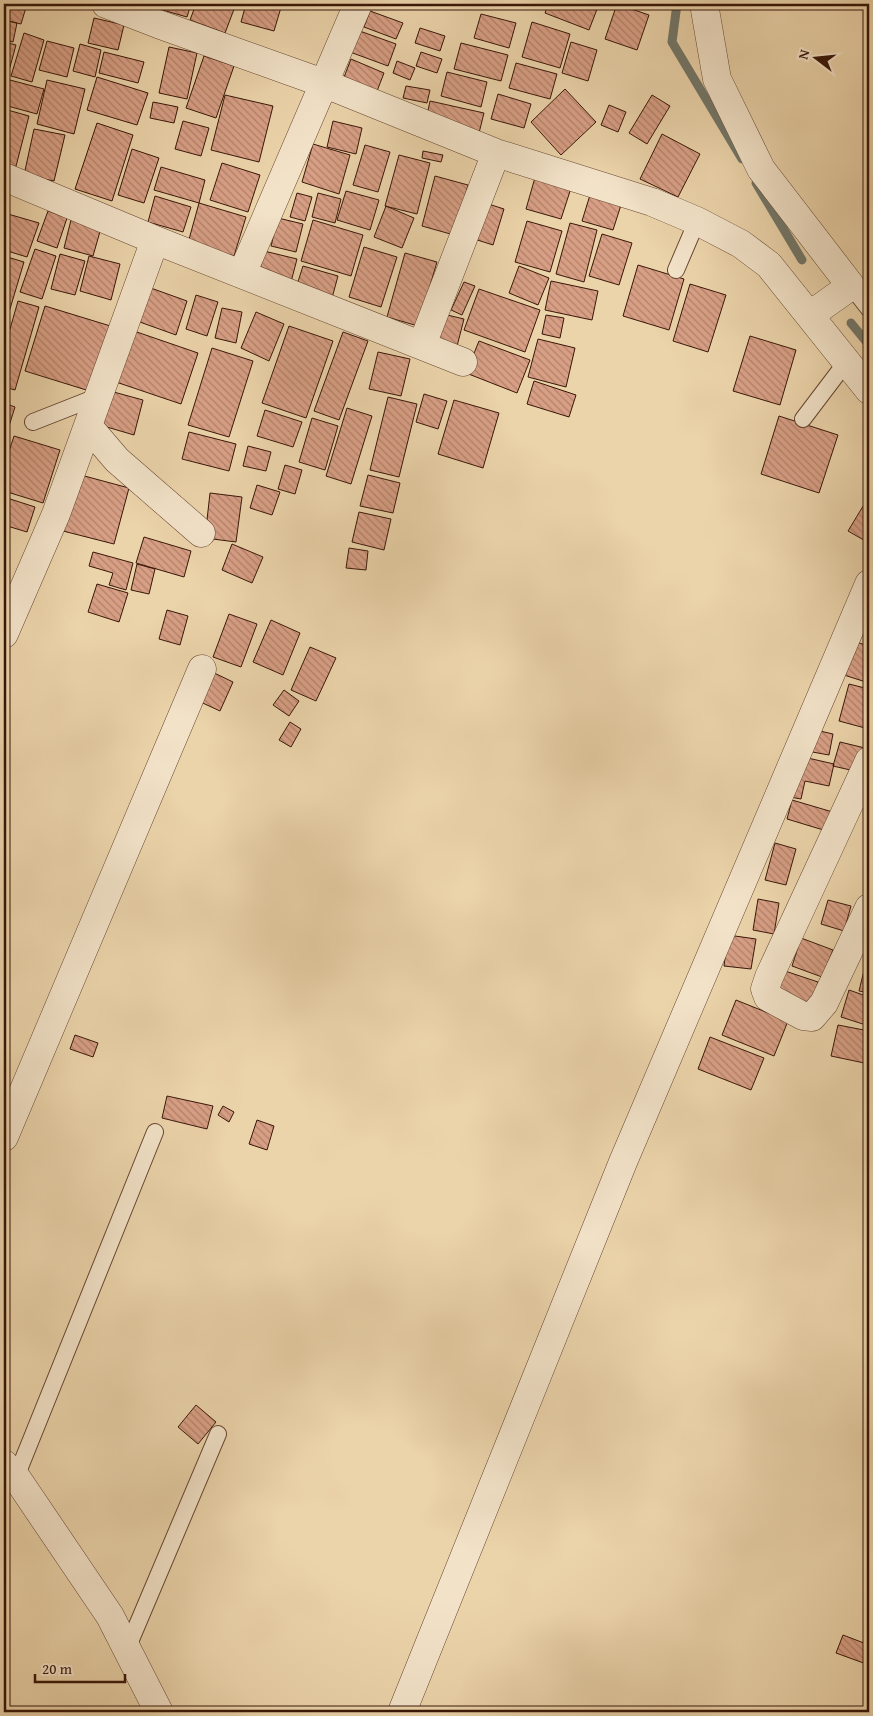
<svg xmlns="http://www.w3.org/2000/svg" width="873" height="1716" font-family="'Gentium Book Plus',serif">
<defs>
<pattern id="building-back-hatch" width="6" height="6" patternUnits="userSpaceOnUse" patternTransform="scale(1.25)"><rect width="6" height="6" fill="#d89f85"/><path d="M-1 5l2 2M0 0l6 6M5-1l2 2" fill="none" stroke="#b0816b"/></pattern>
</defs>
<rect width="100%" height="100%" fill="#ebd3aa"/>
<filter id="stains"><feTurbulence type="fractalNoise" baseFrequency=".004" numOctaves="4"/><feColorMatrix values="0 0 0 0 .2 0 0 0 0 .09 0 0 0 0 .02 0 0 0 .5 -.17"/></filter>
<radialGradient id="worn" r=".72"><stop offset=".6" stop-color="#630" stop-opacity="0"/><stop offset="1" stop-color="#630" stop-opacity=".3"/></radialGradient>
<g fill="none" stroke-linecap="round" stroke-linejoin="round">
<path stroke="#72776a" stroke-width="9" d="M677,4l-5,38 70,117
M756,183l46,77
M851,323l18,22"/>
</g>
<path fill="url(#building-back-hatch)" stroke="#391708" d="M4,4h23l-6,20 -17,-4z
M153,4h38l-4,13 -35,-10z
M196,4h40l-11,29 -35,-13z
M246,4h36l-8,27 -33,-9z
M548,4h51l-10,26 -44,-17z
M617,4l32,11 -12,35 -32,-11z
M370,11l33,12 -7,16 -32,-12z
M481,14l35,9 -7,25 -35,-10z
M94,18l30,7 -6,25 -30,-7z
M4,20l13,3 -4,19 -9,-2z
M532,22l38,12 -10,34 -38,-11z
M420,28l25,8 -5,15 -25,-8z
M357,30l39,14 -8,22 -38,-14z
M24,33l20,7 -12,42 -21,-6z
M47,41l27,7 -7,29 -28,-7z
M4,42l12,3 -9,33h-3z
M571,42l26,8 -9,31 -26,-8z
M461,43l47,12 -7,26 -47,-12z
M80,44l21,6 -6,27 -22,-6z
M169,47l28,6 -10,46 -28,-6z
M104,52l40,10 -6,21 -39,-10z
M421,52l21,7 -5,14 -21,-7z
M204,56l30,10 -18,52 -30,-10z
M351,59l33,14 -10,26 -33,-14z
M397,61l18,7 -5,12 -17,-7z
M516,63l41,11 -7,25 -41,-11z
M447,72l40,10 -6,25 -40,-11z
M97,77l51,16 -11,32 -50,-15z
M10,80l34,9 -7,25 -33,-9z
M47,80l38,9 -11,45 -37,-10z
M406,86l24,4 -3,13 -24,-5z
M565,89l31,33 -35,33 -30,-33z
M498,94l33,10 -7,24 -33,-9z
M225,95l48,11 -14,56 -48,-12z
M652,95l18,11 -23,38 -18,-11z
M430,101l54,12 -5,20 -53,-13z
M153,102l25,5 -4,16 -24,-5z
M609,105l17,7 -8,20 -17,-7z
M4,109l25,7 -14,54 -11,-3z
M183,121l26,7 -8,28 -26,-7z
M333,121l29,7 -6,26 -29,-7z
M97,123l36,12 -21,66 -37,-12z
M34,129l31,6 -11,46 -30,-6z
M662,134l38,20 -22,43 -38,-18z
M313,144l37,11 -11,39 -37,-12z
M365,145l25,7 -12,40 -25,-7z
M132,149l27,9 -15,45 -26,-8z
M423,151l20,4 -2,7 -19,-4z
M399,155l31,8 -13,51 -32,-8z
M222,163l38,12 -12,37 -38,-12z
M161,167l44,13 -6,23 -45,-13z
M536,174l36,11 -11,34 -35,-10z
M435,176l33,9 -14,50 -32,-9z
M346,191l33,9 -9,30 -33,-10z
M297,193l15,4 -7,24 -15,-4z
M318,193l23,6 -6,24 -23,-6z
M590,195l31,10 -8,25 -31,-9z
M155,196l36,11 -8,25 -35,-10z
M479,201l25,8 -11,36 -25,-8z
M199,203l47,14 -12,39 -46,-13z
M386,206l28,12 -12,30 -28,-11z
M48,211l19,7 -10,30 -20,-7z
M8,214l31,9 -12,34 -23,-7v-23z
M278,218l25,6 -7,28 -25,-6z
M71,220l30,8 -8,28 -29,-8z
M313,220l50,15 -12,41 -50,-15z
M527,221l35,10 -12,41 -35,-10z
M570,223l27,7 -13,52 -28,-8z
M602,234l30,9 -13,42 -30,-9z
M364,247l33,10 -16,50 -32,-10z
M35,249l21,7 -14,43 -22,-7z
M264,251l33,8 -6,23 -32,-8z
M405,253l32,9 -19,64 -31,-9z
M60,254l25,7 -10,34 -24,-6z
M4,256l20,6 -20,67z
M89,256l31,8 -9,36 -31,-9z
M638,265l46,14 -15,51 -46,-14z
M303,266l35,10 -6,22 -36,-10z
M519,266l30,12 -11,27 -29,-12z
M551,281l47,10 -6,29 -47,-10z
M464,282l11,4 -13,29 -11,-5z
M690,284l36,11 -18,57 -35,-11z
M148,287l39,14 -11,34 -39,-14z
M479,289l61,21 -15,42 -61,-22z
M196,295l22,7 -11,34 -21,-7z
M18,301l21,6 -24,83 -11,-3v-37z
M45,306l72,22 -21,65 -71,-22z
M222,308l20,4 -6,31 -21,-5z
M256,312l28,12 -15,37 -28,-13z
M439,313l25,6 -8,31 -27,-9z
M546,315l18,3 -4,20 -18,-4z
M289,326l44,15 -27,77 -44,-15z
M131,330l67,23 -17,51 -68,-23z
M343,332l25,9 -29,79 -25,-9z
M750,336l46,14 -16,55 -47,-14z
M538,339l37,9 -9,39 -38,-10z
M479,341l51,19 -13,33 -51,-20z
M212,348l41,13 -24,76 -41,-12z
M378,352l32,7 -9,37 -32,-7z
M534,381l42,14 -7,22 -42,-13z
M110,391l33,9 -9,35 -34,-10z
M424,394l23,7 -9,28 -22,-7z
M388,397l29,7 -18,73 -29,-7z
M454,400l45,13 -16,55 -45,-14z
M4,403l11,4 -6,19 -5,-1z
M347,408l25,8 -21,68 -25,-8z
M265,410l37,12 -9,25 -36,-11z
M779,416l59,19 -19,58 -58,-19z
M312,418l26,8 -13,44 -26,-8z
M189,432l47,12 -7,27 -47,-12z
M14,436l46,14 -17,53 -39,-12v-24z
M248,446l23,6 -5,19 -23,-5z
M285,465l17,5 -7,24 -17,-5z
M77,474l52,14 -15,56 -51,-13z
M368,475l32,8 -7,30 -33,-7z
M257,485l23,7 -8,23 -22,-7z
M210,493l32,4 -6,45 -31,-4z
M4,497l31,10 -8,25 -23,-7z
M868,498l1,1v44l-21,-12z
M359,512l32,7 -7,31 -32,-8z
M144,537l47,14 -7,26 -48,-14z
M232,544l31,13 -11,26 -30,-13z
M349,548l19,3 -2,19 -20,-2z
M93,552l40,11 -7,27 -17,-5 4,-12 -24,-7z
M137,564l18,5 -6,25 -18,-4z
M97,584l31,9 -9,29 -31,-10z
M869,602v36l-12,-6z
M167,610l21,6 -8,29 -21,-6z
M229,614l28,10 -16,43 -28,-10z
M271,620l29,13 -17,42 -30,-13z
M856,642l13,4v37l-25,-8z
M310,647l26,11 -20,43 -25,-11z
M208,670l25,12 -13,29 -26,-12z
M849,684l20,5v24l-4,15 -26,-7z
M284,690l15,11 -10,15 -16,-11z
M290,722l11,7 -10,18 -12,-7z
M811,729l22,5 -4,21 -22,-4z
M840,742l25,6 -6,24 -26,-6z
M799,756l35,8 -5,22 -24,-5 -4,18 -11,-2z
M792,800l44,13 -6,19 -43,-13z
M775,843l21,6 -10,36 -21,-5z
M758,899l21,4 -5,31 -21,-4z
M828,900l23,6 -7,25 -23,-7z
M728,935l28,4 -5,30 -27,-3z
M801,938l32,12 -11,27 -30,-11z
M869,950v43l-10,-2z
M782,970l36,12 -7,23 -37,-13z
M849,990l20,7v29l-28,-9z
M736,1000l52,21 -14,35 -52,-21z
M838,1025l31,6v33l-38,-8z
M75,1035l23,8 -5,14 -23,-8z
M710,1037l54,21 -13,32 -53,-21z
M167,1096l46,10 -6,23 -45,-11z
M223,1106l11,6 -5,10 -11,-7z
M257,1120l17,6 -7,24 -18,-6z
M196,1405l20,17 -18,22 -20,-17z
M843,1635l26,10v20l-33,-12z"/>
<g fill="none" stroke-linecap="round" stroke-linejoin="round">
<g stroke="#664630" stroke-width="18">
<path id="service" d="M676,270l21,-49
M851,286l18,23
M803,419l44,-58
M33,422l66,-26
M16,1477l139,-345
M127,1649l91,-215"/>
</g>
<g stroke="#664630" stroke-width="29">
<path id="minor" d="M106,4l52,20 165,59 173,70 156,49 45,19 44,23 28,21 100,125
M704,4l13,75 44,90 90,117 -41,29
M4,177l151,63 308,122
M242,274l116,-270
M422,345l74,-192
M88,426l29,34 84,73
M4,634l52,-120 99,-274
M869,761l-100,216 -4,12 3,8 35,19 9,1 12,-14 45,-95
M4,1137l198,-468
M4,1464l12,13 94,139 49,96
M402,1712l221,-550 246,-578"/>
</g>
<use href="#service" stroke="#f2e2c8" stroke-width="16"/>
<use href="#minor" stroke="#f2e2c8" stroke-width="28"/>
</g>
<rect width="873" height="1716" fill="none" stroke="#ebd3aa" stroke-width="20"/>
<rect x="5" y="5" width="863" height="1706" fill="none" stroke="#391708" stroke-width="2.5"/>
<rect x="10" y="10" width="853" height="1696" fill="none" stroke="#391708"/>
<g transform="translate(816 58) rotate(286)" stroke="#f2e2c8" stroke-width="4" paint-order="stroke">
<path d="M0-4L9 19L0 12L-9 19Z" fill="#391708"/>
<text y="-8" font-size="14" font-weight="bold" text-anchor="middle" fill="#391708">N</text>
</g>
<path d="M35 1674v8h90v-8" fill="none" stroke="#391708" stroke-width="2.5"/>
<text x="42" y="1674" font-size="15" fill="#391708" stroke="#f2e2c8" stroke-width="4" paint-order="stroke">20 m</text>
<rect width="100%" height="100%" filter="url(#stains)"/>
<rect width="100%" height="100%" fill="url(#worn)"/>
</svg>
